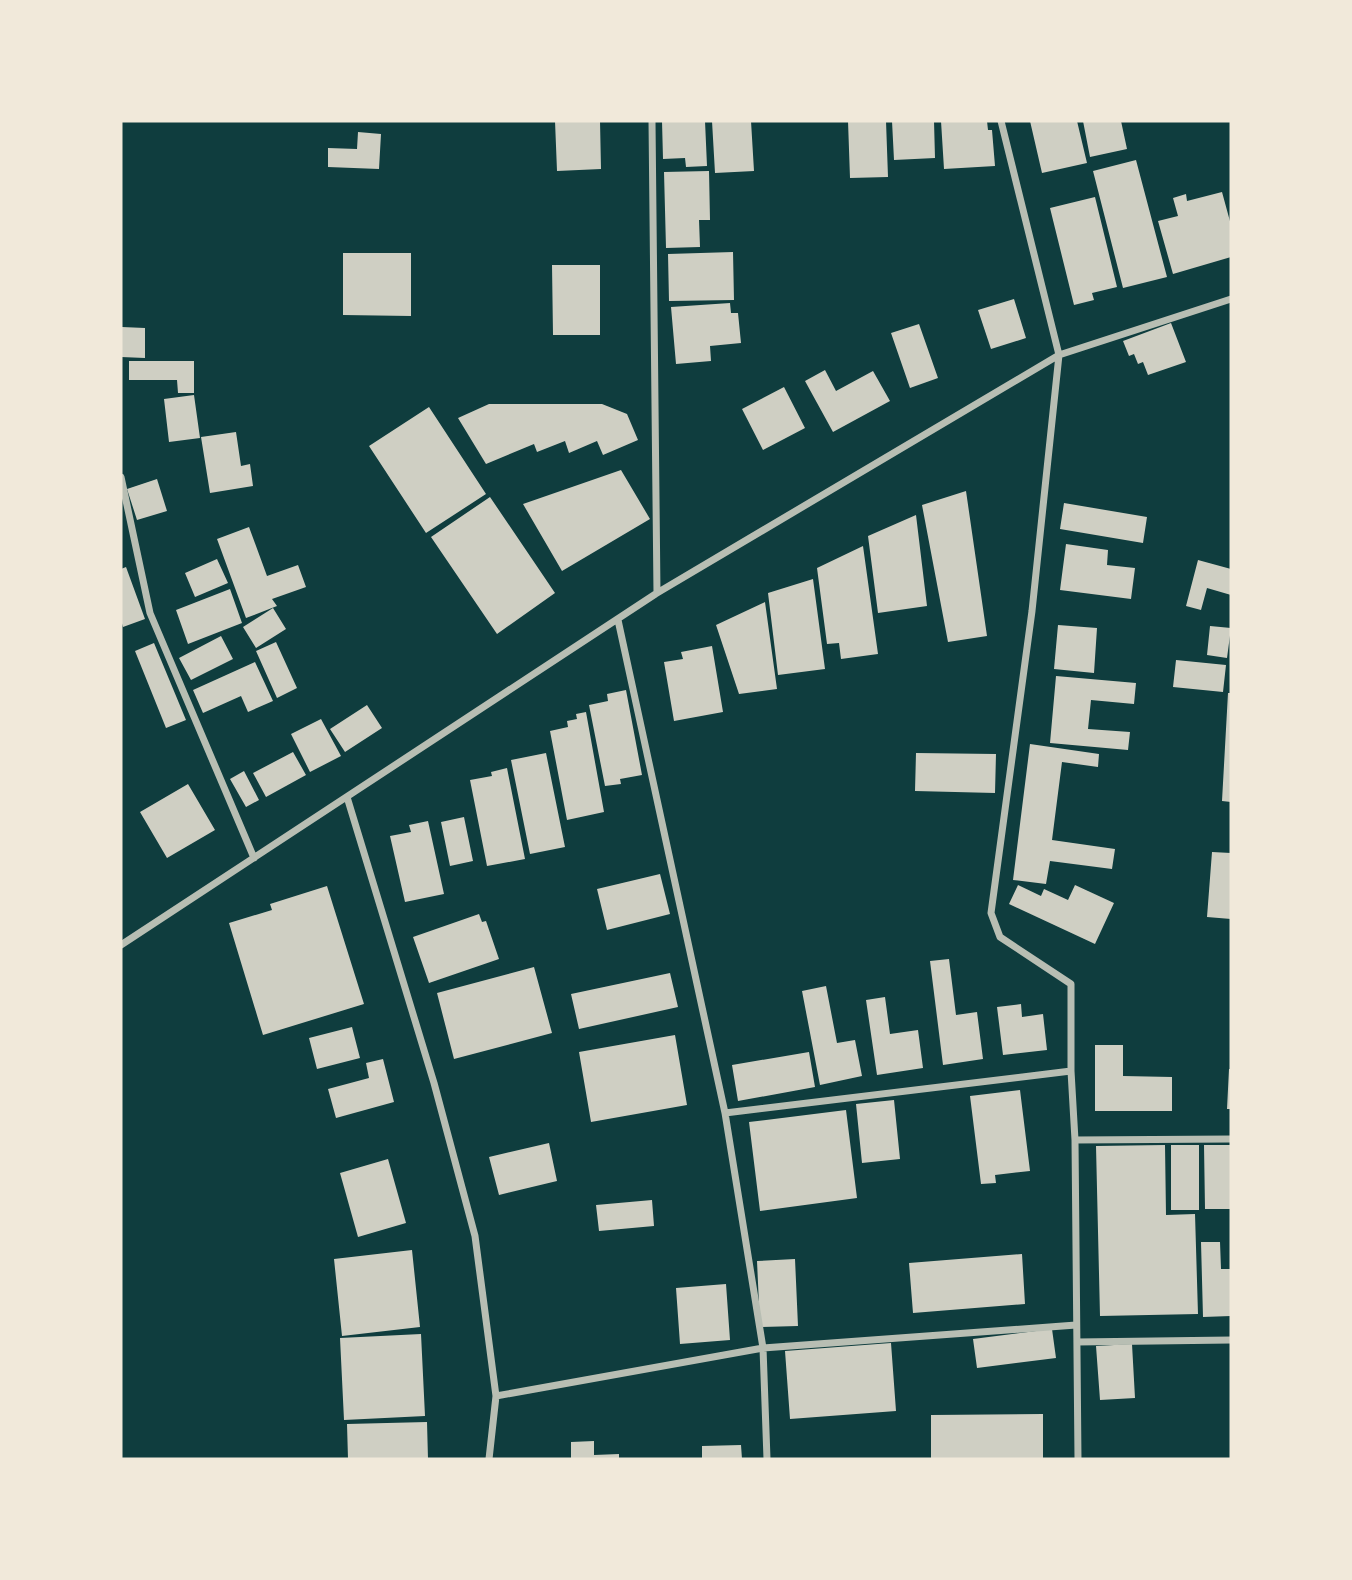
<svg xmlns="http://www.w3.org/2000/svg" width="1352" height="1580" font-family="Mulish,sans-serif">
<rect width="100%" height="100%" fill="#0f3d3e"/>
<path fill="#cfcfc3" d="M555,121h45l1,48 -44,2z
M662,121h43l2,45 -21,1 -1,-9 -22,1z
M712,121h39l3,50 -39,2z
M848,121h38l2,56 -38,1z
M892,121h42l1,37 -41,2z
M941,121h46l1,9h4l3,36 -51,3z
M1030,121h47l10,42 -45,10z
M1083,121h38l6,28 -37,8z
M358,132l23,2 -2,35 -51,-2v-19l29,1z
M1136,160l31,117 -44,11 -30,-117z
M709,171l1,49h-11l1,27 -34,1 -2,-76z
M1222,192l9,33v32l-58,17 -15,-53 20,-5 -5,-18 13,-4 1,7z
M1095,197l22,90 -25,6 2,7 -20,5 -24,-97z
M733,252l1,48 -65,1 -1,-47z
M343,253h68v63l-68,-1z
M552,265h48v70h-47z
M1014,299l12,39 -35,11 -13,-39z
M730,303l1,10h7l3,30 -31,3 1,15 -35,3 -5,-57z
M1171,323l15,39 -38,13 -5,-13 -5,2 -4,-10 -5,2 -6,-15z
M919,324l19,54 -28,10 -19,-55z
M122,327l23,1v30l-24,-1z
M129,361h65v32h-16l-1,-13h-48z
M825,370l11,21 37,-20 17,30 -57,31 -28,-51z
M784,387l21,41 -42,22 -21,-41z
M194,395l6,43 -31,4 -5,-43z
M489,404h113l25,10 11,26 -35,15 -6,-14 -28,12 -4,-12 -28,11 -3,-8 -48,20 -28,-46z
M429,407l57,87 -60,39 -57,-87z
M236,432l5,34 9,-2 3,22 -43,7 -9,-56z
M621,470l29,49 -88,52 -39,-67z
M157,479l10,32 -30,9 -10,-31z
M966,491l21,145 -39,6 -26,-137z
M490,497l65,96 -58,41 -66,-97z
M1064,503l83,14 -4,26 -83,-14z
M916,515l11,91 -49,7 -10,-77z
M249,527l18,49 31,-11 8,22 -34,12 5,7 -31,12 -29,-79z
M1066,544l42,6 -1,15 28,3 -4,31 -71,-9z
M863,546l15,108 -37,5 -2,-16 -12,1 -10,-76z
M217,559l11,24 -33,14 -10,-24z
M1198,560l33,9v26l-24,-7 -6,22 -15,-4z
M126,567l19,52 -22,8 -2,-7v-51z
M813,579l12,90 -47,6 -10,-82z
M230,589l12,34 -54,21 -12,-34z
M765,602l12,87 -38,5 -23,-69z
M273,608l13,21 -30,19 -13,-21z
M1058,625l39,3 -3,45 -40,-4z
M1210,626l21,2 -4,30 -20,-3z
M221,636l12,23 -42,21 -12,-22z
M276,642l21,46 -20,10 -21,-47z
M154,643l32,77 -20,8 -31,-77z
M712,646l11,66 -49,9 -10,-59 19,-3 -2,-7z
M1176,660l50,5 -3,27 -50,-5z
M255,662l18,39 -25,11 -7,-16 -38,17 -10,-23z
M1056,676l80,7 -2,21 -43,-4 -3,29 42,3 -2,18 -78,-7z
M626,690l16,85 -22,4 1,5 -16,2 -16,-81 19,-4 -1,-7z
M1228,693h3v109l-9,-1z
M367,705l15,23 -37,24 -15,-23z
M586,712l18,100 -37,8 -17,-89 18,-4 -1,-6 10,-2 -1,-5z
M321,719l20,37 -31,16 -19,-38z
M1030,744l69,10 -1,13 -36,-5 -10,78 63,9 -3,20 -62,-8 -4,23 -33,-4z
M293,752l13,23 -40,22 -13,-24z
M546,753l19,94 -35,7 -19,-94z
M916,753l80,1 -1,39 -80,-2z
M507,768l18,91 -38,7 -17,-86 22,-4 -1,-4z
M244,771l15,29 -13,7 -16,-28z
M188,784l27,46 -48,28 -27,-46z
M464,817l9,44 -23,5 -9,-44z
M428,821l16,73 -39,8 -15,-66 21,-4 -2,-7z
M1212,852l19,1v66l-24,-2z
M660,874l10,40 -63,16 -10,-41z
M1018,885l23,11 3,-7 24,11 7,-15 39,18 -19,41 -86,-40z
M327,886l37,118 -101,31 -34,-112 43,-13 -2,-6z
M479,914l3,8 4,-1 13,38 -70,24 -16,-46z
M949,959l7,56 21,-3 6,47 -40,6 -13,-104z
M534,967l18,66 -98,26 -17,-66z
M670,973l8,34 -99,22 -8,-35z
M826,986l11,57 18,-3 7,36 -42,9 -18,-94z
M885,997l5,37 28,-4 5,38 -46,7 -11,-75z
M1021,1004l1,13 21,-3 4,36 -44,5 -6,-48z
M352,1027l8,31 -43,11 -8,-31z
M675,1035l12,70 -96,17 -12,-70z
M1095,1045h28v31l49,1v34h-77z
M809,1052l6,35 -77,14 -6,-36z
M383,1059l11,43 -58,16 -8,-29 41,-11 -3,-15z
M1229,1069h2v40h-4z
M1020,1090l10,81 -35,4 1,8 -15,1 -11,-88z
M894,1100l6,59 -38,4 -6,-59z
M846,1110l11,88 -97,13 -11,-89z
M549,1143l8,38 -58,14 -10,-38z
M1165,1145l1,70 29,-1 3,100 -98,2 -4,-170z
M1171,1145h28v65h-28z
M1204,1145h27v64h-26z
M388,1159l18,64 -48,14 -18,-64z
M652,1200l2,26 -55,5 -3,-26z
M1201,1242h19l1,27h10v47l-28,1z
M412,1250l8,77 -78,9 -8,-77z
M1022,1254l3,50 -112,9 -4,-50z
M795,1259l3,67 -38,1 -3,-66z
M726,1284l4,56 -50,4 -4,-56z
M1052,1329l4,29 -79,10 -4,-29z
M421,1334l4,82 -81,4 -4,-82z
M891,1343l5,68 -106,8 -5,-68z
M1132,1344l3,54 -35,2 -4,-54z
M1043,1414v45h-112v-44z
M427,1422l1,37h-80l-1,-35z
M594,1441v14l25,-1v5h-48v-17z
M741,1445l1,14h-40v-13z"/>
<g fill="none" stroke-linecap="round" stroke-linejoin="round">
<path stroke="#b8beb3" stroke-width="7" d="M652,121l5,472
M1001,121l58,234 -27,256 -41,302 9,24 71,47v87l4,69 3,319
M121,477l29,136 104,245
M618,620l107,493 38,235 4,111
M347,797l87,286 41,153 21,160 -7,63
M121,945l536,-352 402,-238 172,-56
M725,1113l346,-42
M1075,1140l156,-1
M1077,1342l154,-2
M496,1396l267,-48 313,-23"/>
</g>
<rect width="1352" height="1580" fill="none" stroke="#f1e9da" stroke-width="245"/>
</svg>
